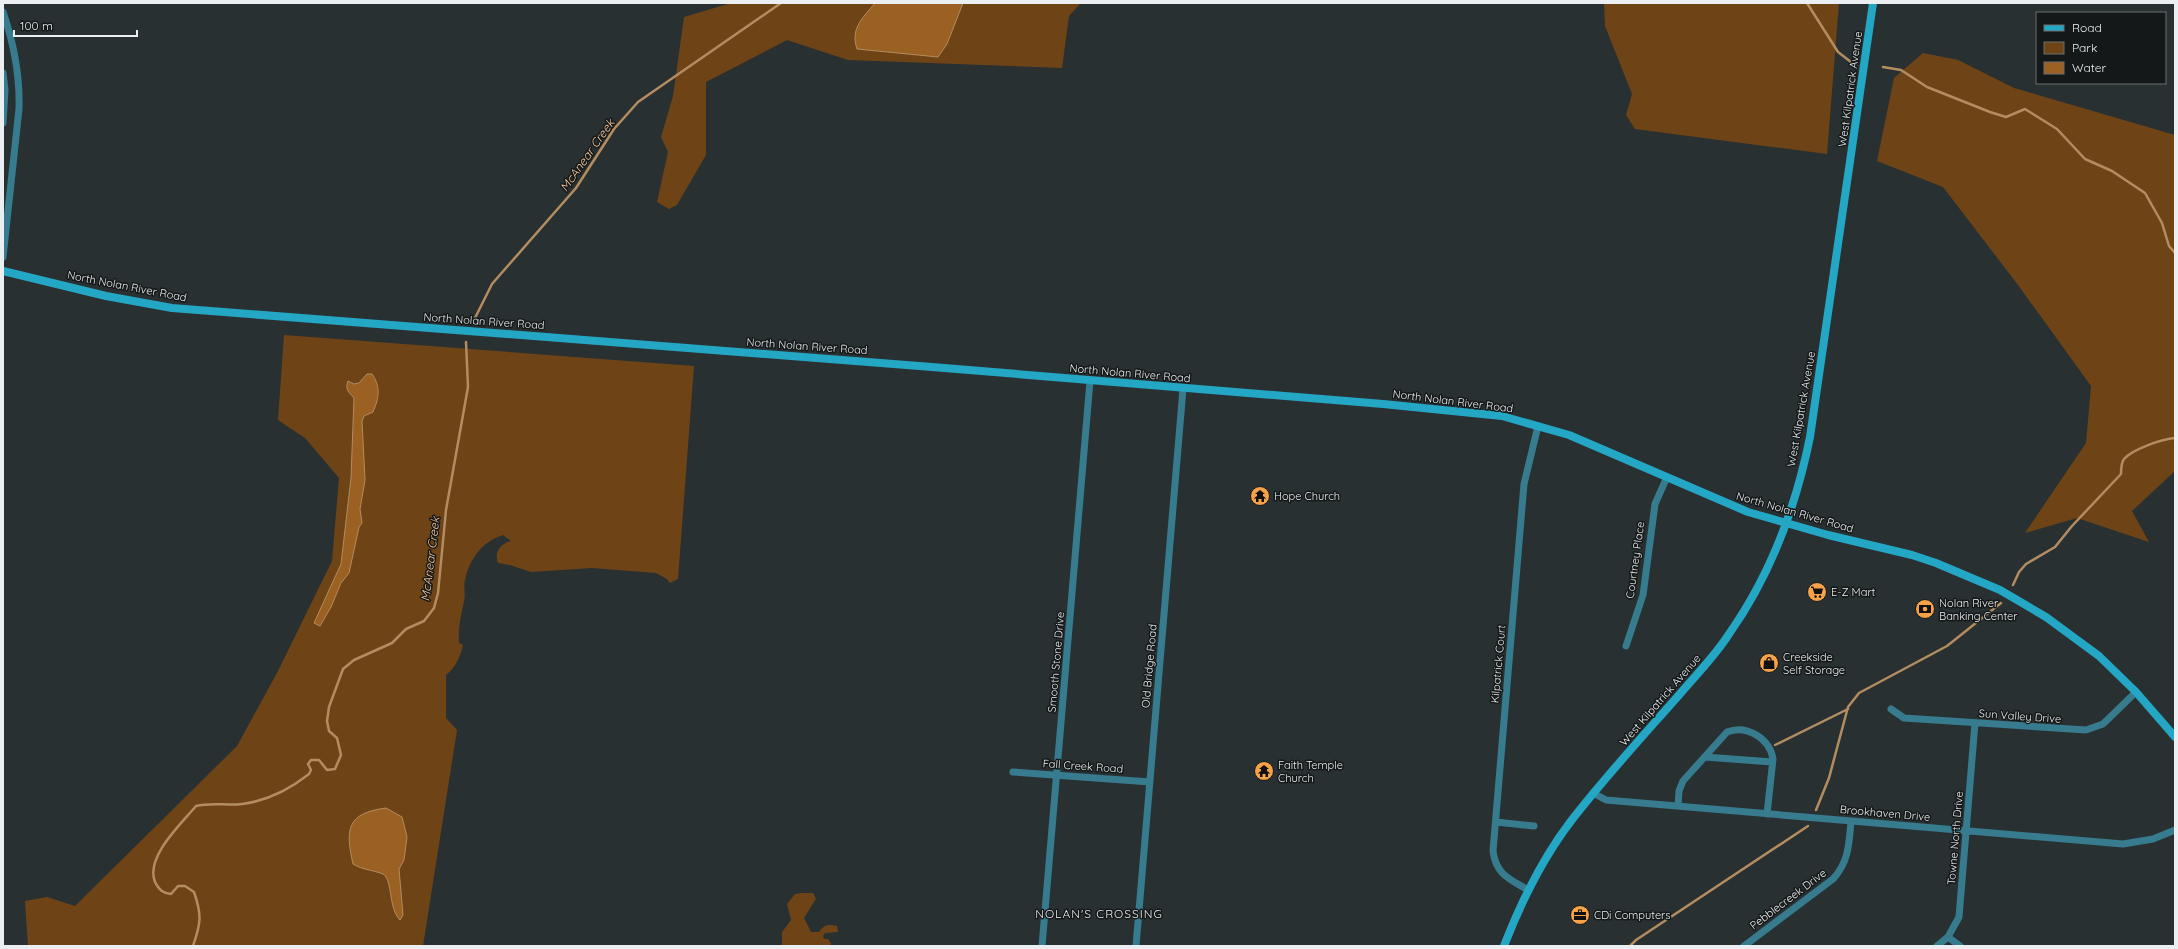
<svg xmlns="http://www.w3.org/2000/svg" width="2178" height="949" font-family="Quicksand,sans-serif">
<rect width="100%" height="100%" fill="#293032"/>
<path fill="#6e4417" d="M731,3h144l-17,22 89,19 16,-41h118l-12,13 -7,52 -214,-8 -61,-20 -81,42v73l-29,50 -8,4 -12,-7 11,-50 -7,-15 12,-41 11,-79z
M1604,3h235l-12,151 -192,-25 -9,-14 6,-21 -27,-68z
M1923,53l35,7 56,28 161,47v336l-43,40 17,31 -72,-24 -52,15 61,-90 5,-57 -73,-101 -75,-98 -66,-26 17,-83z
M284,335l410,31 -16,213 -8,4 -3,-4 -11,-6 -64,-5 -61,4 -21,-7 -12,-2c-4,-11 2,-19 13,-22l-8,-6c-21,7 -33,23 -38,45 -2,7 1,14 -1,21 -3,15 -6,27 -5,42l4,2c-3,12 -7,22 -17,30v43l11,12 -34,216h-395l-3,-45 22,-4 28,9 162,-160 41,-75 54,-110 7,-83 -34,-40 -27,-18z
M802,893h11l3,6 -12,19 7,14h8c5,-8 11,-8 18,-6l1,6 -13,1 -2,3 1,3h4l3,4 -1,3h-48v-14l9,-12 -4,-16 8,-10z"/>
<path fill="#9b6122" stroke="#b38c60" d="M875,3h88l-16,41 -9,13 -81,-8c-7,-21 6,-31 18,-46z
M367,374h5c9,13 7,24 1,38l-9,4 -2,5 3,59 -5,29 2,14 -3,4 -10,46 -8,10 -10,24 -11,19 -6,-3 27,-59 10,-86 3,-80c-6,-7 -9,-8 -6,-17l6,3 5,-1z
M386,808l16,9 5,20 -3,23 -5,9 4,46 -3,5c-12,-12 -7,-40 -17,-46 -10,-4 -20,-4 -30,-10 -8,-35 -6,-51 33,-56z"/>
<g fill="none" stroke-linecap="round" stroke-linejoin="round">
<path stroke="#b38c60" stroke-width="2.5" d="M1807,3l31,49 13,10
M1883,67l18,3 26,17 63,25 16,5 19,-8 32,20 28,30 27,12 33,22 17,30 7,23 6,7
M475,318l17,-34 84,-96 38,-59 24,-27 143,-99
M2013,585l6,-13 7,-8 29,-17 17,-21 49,-52c0,-5 0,-11 3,-15 9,-10 38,-20 51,-21
M1775,745l73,-36
M1816,810l13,-32 19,-71 11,-14 88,-47 54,-43
M193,946c8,-23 9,-31 1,-54l-9,-6h-7l-7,8c-8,-1 -12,-4 -16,-12 -10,-25 26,-58 41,-76 16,-4 31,0 46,-2 25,-3 48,-15 67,-30l2,-4 -3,-6 3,-4h8l8,10 8,-1 6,-14 -4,-17 -8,-7 -2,-10 2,-14 14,-38 11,-9 38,-17 14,-14 18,-8 10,-13 4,-15 8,-83 22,-123 -2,-45
M1630,946l6,-6 172,-114"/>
<path stroke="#367c8e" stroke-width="7" d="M3,12c11,32 17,63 16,97l-16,148
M3,73l2,17 -2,33
M1626,646l17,-51 12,-91 12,-27
M1891,709l13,9 182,12 17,-6 33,-32
M1705,757l67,5
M1013,772l137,10
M1593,793l13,7 517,44 30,-5 22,-9
M1678,806l1,-15 4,-10 44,-49c20,-8 43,7 46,27l-6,55
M1496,822l38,4
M1528,890c-18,-11 -32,-15 -35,-39l31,-367 14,-58
M1948,937l12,9
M1042,946l48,-565
M1136,946l47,-557
M1744,946l89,-67c16,-17 16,-36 18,-58
M1937,946l11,-9 11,-20 16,-194"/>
<path stroke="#24a7c4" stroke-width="8" d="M3,271l103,25 66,12 760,59 451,37 119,12 67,19 179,77 80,23 84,20 24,8 64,27 46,27 53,39 37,36 39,45
M1504,946c17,-44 38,-87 67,-125 34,-44 72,-85 108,-126 17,-20 36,-39 50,-61 41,-58 67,-128 81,-197l63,-434"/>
</g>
<defs>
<g id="temple-disc" transform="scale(1)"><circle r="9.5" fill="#f6a248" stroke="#141819"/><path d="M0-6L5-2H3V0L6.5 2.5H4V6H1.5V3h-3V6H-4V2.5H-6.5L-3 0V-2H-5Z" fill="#111"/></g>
<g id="supermarket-disc" transform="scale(1)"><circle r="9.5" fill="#f6a248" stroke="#141819"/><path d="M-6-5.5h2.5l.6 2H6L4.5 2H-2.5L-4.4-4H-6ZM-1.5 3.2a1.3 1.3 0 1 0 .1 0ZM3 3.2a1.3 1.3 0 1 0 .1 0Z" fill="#111"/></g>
<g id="bank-disc" transform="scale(1)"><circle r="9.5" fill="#f6a248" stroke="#141819"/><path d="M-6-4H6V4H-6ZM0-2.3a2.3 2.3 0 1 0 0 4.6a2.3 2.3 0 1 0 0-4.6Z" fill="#111"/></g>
<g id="shop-disc" transform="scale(1)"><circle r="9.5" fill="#f6a248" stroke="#141819"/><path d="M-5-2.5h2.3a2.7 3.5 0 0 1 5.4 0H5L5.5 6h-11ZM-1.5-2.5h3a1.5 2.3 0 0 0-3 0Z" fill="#111"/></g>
<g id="office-disc" transform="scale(1)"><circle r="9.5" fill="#f6a248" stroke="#141819"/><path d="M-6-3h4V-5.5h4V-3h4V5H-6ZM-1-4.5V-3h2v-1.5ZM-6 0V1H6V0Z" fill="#111"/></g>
</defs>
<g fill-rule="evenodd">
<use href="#temple-disc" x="1260" y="496"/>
<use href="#supermarket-disc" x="1817" y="592"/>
<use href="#bank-disc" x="1925" y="609"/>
<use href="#shop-disc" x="1769" y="663"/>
<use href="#temple-disc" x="1264" y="771"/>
<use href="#office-disc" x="1580" y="915"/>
</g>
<g text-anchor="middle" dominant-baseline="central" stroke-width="3" stroke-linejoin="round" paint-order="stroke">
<g font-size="11" fill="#ebeff1" stroke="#141819">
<text transform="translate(1850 89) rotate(-82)">West Kilpatrick Avenue</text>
<text transform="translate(127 286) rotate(11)">North Nolan River Road</text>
<text transform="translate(484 321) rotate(4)">North Nolan River Road</text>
<text transform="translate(807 346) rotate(4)">North Nolan River Road</text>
<text transform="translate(1130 373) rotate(5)">North Nolan River Road</text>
<text transform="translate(1453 401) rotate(7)">North Nolan River Road</text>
<text transform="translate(1801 409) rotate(-80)">West Kilpatrick Avenue</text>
<text transform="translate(1795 512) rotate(16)">North Nolan River Road</text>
<text transform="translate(1635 560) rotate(-82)">Courtney Place</text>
<text transform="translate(1056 662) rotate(-85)">Smooth Stone Drive</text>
<text transform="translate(1498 664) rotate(-85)">Kilpatrick Court</text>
<text transform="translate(1149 666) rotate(-85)">Old Bridge Road</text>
<text transform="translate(1660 700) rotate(-49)">West Kilpatrick Avenue</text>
<text transform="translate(2020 716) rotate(4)">Sun Valley Drive</text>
<text transform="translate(1083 766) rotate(4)">Fall Creek Road</text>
<text transform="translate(1885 813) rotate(5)">Brookhaven Drive</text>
<text transform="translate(1955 838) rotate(-85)">Towne North Drive</text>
<text transform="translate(1788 899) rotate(-37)">Pebblecreek Drive</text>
</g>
<g font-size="11" fill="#ebeff1" stroke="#141819" text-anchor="start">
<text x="1274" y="496">Hope Church</text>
<text x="1831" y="592">E-Z Mart</text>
<text x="1939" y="603">Nolan River<tspan x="1939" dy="13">Banking Center</tspan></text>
<text x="1783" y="657">Creekside<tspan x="1783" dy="13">Self Storage</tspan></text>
<text x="1278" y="765">Faith Temple<tspan x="1278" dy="13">Church</tspan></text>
<text x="1594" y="915">CDi Computers</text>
</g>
<g font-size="12" font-style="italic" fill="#fecd9f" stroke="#141819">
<text transform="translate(587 155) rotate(-55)">McAnear Creek</text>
<text transform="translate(430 559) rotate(-83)">McAnear Creek</text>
</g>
<g font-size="12" letter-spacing="1" fill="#ebeff1" stroke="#141819">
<text x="1099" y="913">NOLAN'S CROSSING</text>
</g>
</g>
<rect width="2178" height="949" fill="none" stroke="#ebeff1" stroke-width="8"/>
<rect x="2036" y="12" width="130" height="72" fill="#141819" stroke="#6a6e6f"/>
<rect x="2044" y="25" width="20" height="6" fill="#24a7c4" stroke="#6a6e6f"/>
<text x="2072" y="32" font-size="12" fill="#ebeff1">Road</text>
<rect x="2044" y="42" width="20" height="12" fill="#6e4417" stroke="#6a6e6f"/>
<text x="2072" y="52" font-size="12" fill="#ebeff1">Park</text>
<rect x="2044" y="62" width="20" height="12" fill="#9b6122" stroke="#6a6e6f"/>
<text x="2072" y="72" font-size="12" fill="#ebeff1">Water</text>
<path d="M14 30v6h123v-6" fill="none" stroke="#ebeff1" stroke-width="2"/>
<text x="20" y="30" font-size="12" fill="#ebeff1" stroke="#141819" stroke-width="3" paint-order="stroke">100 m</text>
</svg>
